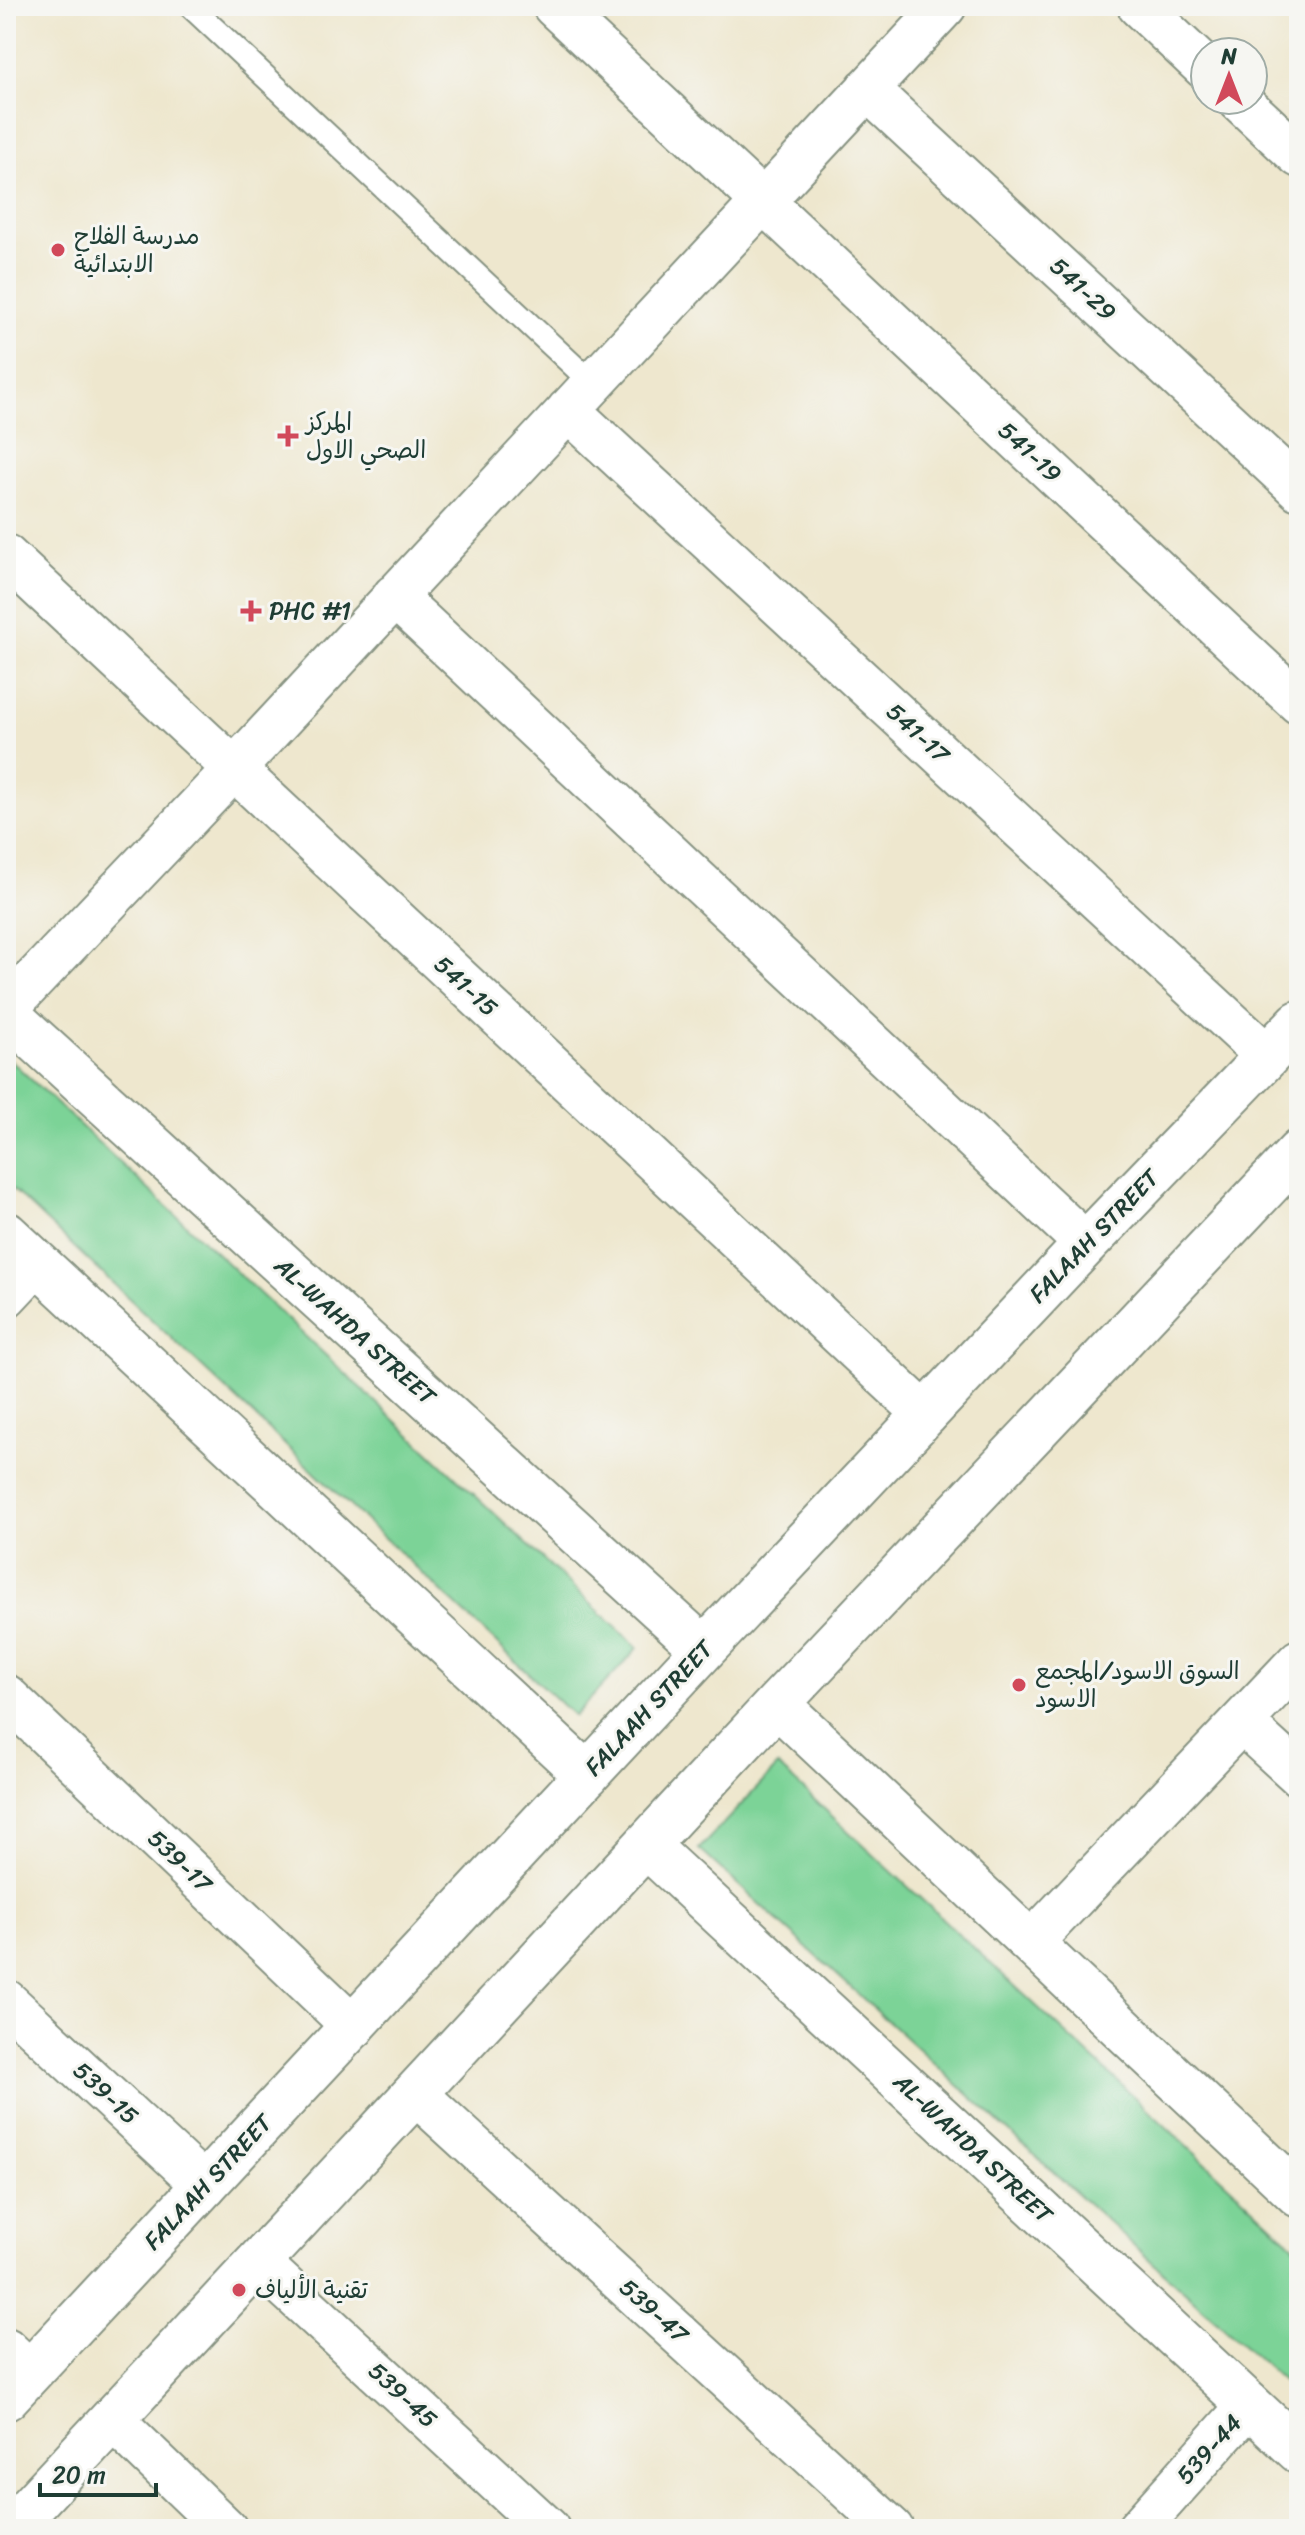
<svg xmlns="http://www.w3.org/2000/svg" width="1305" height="2535" font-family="Sriracha,'Playpen Sans Arabic',sans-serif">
<rect width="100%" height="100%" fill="#f6f6f2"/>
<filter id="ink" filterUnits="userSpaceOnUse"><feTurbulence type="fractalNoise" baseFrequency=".0125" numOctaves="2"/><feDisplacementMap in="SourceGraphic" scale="16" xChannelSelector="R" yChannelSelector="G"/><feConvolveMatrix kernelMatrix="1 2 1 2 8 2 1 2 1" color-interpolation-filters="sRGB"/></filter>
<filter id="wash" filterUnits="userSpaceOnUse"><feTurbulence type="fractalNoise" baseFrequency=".006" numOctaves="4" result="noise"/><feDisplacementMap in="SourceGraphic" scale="32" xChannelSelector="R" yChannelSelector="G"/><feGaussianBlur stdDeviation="1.8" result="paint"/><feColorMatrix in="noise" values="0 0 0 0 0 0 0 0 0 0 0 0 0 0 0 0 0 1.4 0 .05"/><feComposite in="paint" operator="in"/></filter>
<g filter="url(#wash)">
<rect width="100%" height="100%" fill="#eee7ce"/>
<path fill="#7cd397" stroke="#4e8866" stroke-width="2" d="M6,1056l632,592 -64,68 -568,-533z
M778,1766l521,484v146l-600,-547z"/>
</g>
<g filter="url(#ink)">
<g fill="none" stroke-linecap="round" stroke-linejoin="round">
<g stroke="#869281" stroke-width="26">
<path id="lane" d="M190,6l403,378"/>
</g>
<g stroke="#869281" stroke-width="46">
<path id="street" d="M554,6l745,697
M1139,6l66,62
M867,89l432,400
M1239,100l60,56
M568,410l699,646
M6,556l920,859
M394,596l692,648
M6,1009l228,-240 711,-763
M6,1296l31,-33
M6,1696l348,331
M1241,1722l58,53
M1031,1943l268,-282
M6,2001l199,185
M415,2093l477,436
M258,2262l290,267
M6,2349l24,23
M112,2419l114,110
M1138,2529l111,-124"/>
</g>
<g stroke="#869281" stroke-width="48">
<path id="secondary" d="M6,1013l698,636
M6,1234l581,541
M777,1704l522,491
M646,1845l653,606
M6,2398l698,-749 382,-405 213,-221
M10,2529l767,-825 522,-552"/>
</g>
<use href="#lane" stroke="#fff" stroke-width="22"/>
<use href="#street" stroke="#fff" stroke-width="42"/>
<use href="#secondary" stroke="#fff" stroke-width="44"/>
</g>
</g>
<g fill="#d1495b" stroke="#f6f6f2" stroke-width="3">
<circle cx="58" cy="250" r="8"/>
<path d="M284 424h8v8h8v8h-8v8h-8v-8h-8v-8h8z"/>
<path d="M247 599h8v8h8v8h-8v8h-8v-8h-8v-8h8z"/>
<circle cx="1019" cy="1685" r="8"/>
<circle cx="239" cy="2290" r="8"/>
</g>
<g text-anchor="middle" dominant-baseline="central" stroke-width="6" stroke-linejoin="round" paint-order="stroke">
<g font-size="24" fill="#1f3d34" stroke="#f6f6f2" text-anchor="start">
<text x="74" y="236">مدرسة الفلاح<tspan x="74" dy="28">الابتدائية</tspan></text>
<text x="306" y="422">المركز<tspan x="306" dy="28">الصحي الاول</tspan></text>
<text x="269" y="611">PHC #1</text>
<text x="1035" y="1671">السوق الاسود/المجمع<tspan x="1035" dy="28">الاسود</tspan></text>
<text x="255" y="2290">تقنية الألياف</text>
</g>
<g font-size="24" fill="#1f3d34" stroke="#f6f6f2">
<text transform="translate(1083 289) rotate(43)">541-29</text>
<text transform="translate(1030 452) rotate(43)">541-19</text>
<text transform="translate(918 733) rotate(43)">541-17</text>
<text transform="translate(466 986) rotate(43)">541-15</text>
<text transform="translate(1094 1236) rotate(-46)">FALAAH STREET</text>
<text transform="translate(355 1331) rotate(42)">AL-WAHDA STREET</text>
<text transform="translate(649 1708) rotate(-47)">FALAAH STREET</text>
<text transform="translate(180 1861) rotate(44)">539-17</text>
<text transform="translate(106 2093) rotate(43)">539-15</text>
<text transform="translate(973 2148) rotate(43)">AL-WAHDA STREET</text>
<text transform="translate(208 2182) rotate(-47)">FALAAH STREET</text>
<text transform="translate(654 2311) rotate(42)">539-47</text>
<text transform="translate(403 2395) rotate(43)">539-45</text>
<text transform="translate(1209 2449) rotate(-48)">539-44</text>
</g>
</g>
<rect width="1305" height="2535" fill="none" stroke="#f6f6f2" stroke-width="32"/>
<g transform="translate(1229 76)"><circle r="38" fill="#f6f6f2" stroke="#a0aca6" stroke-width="2"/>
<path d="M0-6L14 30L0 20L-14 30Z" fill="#d1495b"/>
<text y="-12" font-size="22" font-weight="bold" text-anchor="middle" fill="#1f3d34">N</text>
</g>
<path d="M40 2483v12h116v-12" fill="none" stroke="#1f3d34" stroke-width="4"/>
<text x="52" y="2483" font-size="24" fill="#1f3d34" stroke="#f6f6f2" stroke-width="6" paint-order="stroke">20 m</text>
</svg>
